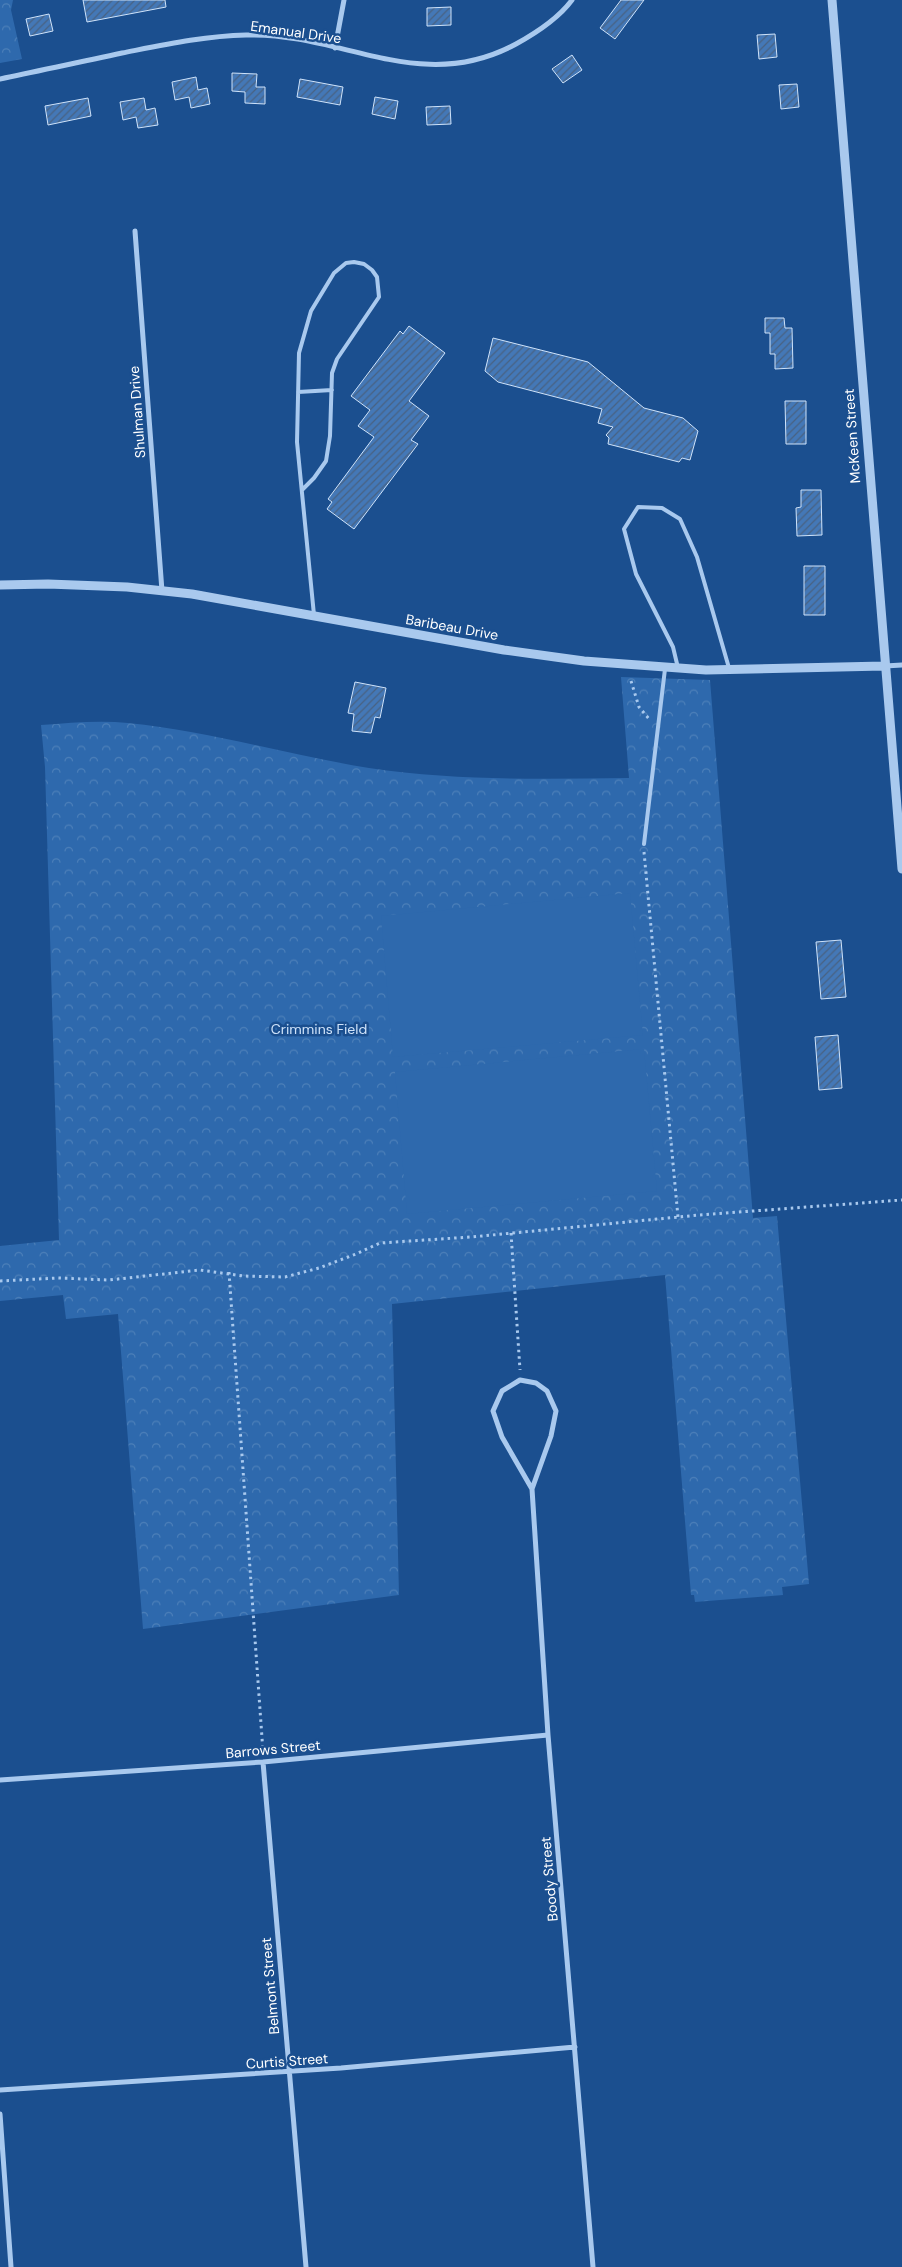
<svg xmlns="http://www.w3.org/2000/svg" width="902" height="2267" font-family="'DM Sans',sans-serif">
<defs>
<pattern id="forest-crowns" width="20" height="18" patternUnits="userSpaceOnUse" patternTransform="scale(1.25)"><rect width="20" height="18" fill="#2e69ad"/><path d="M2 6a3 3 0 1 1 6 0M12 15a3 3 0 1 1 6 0" fill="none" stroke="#4d80b9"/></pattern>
<pattern id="building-hatch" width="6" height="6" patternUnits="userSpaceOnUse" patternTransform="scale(1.25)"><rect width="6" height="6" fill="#4478b7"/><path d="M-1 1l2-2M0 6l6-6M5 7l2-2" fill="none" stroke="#486282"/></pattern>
</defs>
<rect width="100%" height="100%" fill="#1b4f8f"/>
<path fill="url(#forest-crowns)" d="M0,0h13l-2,10 11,49 -22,4z
M621,677l89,3 43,538 24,-2 32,368 -27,3 1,8 -88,7 -1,-7h-3l-26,-320 -273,29 7,291 -256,34 -25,-315 -52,5 -3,-24 -63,6v-55l59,-6 -14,-473 -4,-42c29,-2 58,-5 87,-2 81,8 161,32 241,45 87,13 173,11 260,10z"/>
<path fill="#2e69ad" d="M630,893l13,142 -250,22 -12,-141z
M644,1049l13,142 -250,23 -12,-142z"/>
<path fill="url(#building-hatch)" stroke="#cfe3fa" d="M83,0h82l1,7 -79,15z
M621,0h23l-29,39 -15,-11z
M451,7v18l-24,1v-18z
M49,14l4,17 -23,5 -4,-17z
M775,34l2,23 -18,2 -2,-24z
M572,55l10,15 -19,13 -11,-14z
M232,73l25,1 -1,13h9v17l-20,-1v-11l-13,-1z
M196,77l2,13 9,-2 3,16 -19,4 -2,-11 -14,3 -3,-18z
M300,79l43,8 -3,18 -43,-8z
M797,84l2,23 -18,2 -2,-24z
M375,97l23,4 -3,18 -23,-5z
M88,98l3,18 -43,9 -3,-19z
M144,98l2,12 9,-2 3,17 -20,3 -2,-11 -13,3 -3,-18z
M450,106l1,18 -24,1 -1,-18z
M765,318h19l1,10h7l1,40 -18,1v-15h-5v-21h-5z
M409,326l36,27 -36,48 20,15 -18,24 7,4 -64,85 -27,-20 5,-7 -4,-3 46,-62 -16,-11 12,-16 -19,-14 49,-65 3,3z
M493,338l95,24 56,46 39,10 15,13 -8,29 -8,-2 -3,4 -71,-18 1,-6 -3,-3 7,-8 -15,-4 4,-14 -104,-27 -13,-11z
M785,401h21v43h-20z
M801,490h20l1,45 -25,1 -1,-28 5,-1z
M804,566h21v49h-21z
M355,682l31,6 -6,30 -5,-1 -4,16 -19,-2 2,-17 -6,-1z
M841,940l5,57 -25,2 -5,-57z
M838,1035l4,53 -23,2 -4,-53z"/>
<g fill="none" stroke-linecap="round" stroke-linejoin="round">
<path stroke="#a9c9ee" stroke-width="3" stroke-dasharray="2.5 4" stroke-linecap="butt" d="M631,681l8,26 11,13
M644,852l34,365
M511,1233l9,137
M229,1272l34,480
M0,1281l58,-3 51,2 91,-10 43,6 42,1 34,-9 37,-14 24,-11 91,-6 228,-22 203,-15"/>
<path stroke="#a9c9ee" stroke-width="4" d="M298,392l34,-2
M302,490l12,-12 12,-17 4,-25 2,-63 5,-14 42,-62 -2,-20 -5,-7 -8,-6 -10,-2 -8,1 -12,10 -23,38 -12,42 -2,89 17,173
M678,668l-5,-21 -37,-73 -12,-45 14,-22 24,1 18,11 17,38 32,111
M644,844l21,-175"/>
<path stroke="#a9c9ee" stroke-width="5" d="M335,48l9,-48
M0,79c41,-9 82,-17 122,-26 41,-8 82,-17 124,-18 96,-3 174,61 270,9 20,-11 42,-25 56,-44
M135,231l27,360
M885,666l17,-1
M532,1489l-30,-52 -9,-26 9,-20 18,-11 16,3 11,8 9,20 -5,25 -19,53 16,246 45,532
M263,1762l43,505
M0,1780l263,-18 285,-27
M0,2090l341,-22 234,-21
M0,2114l11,153"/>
<path stroke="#a9c9ee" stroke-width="9" d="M832,0l70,869
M0,585l48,-1 79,3 65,7 312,56 80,11 122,9 178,-4"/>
</g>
<g text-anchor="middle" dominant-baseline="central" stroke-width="5" stroke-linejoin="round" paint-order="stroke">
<g font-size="14" fill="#fff" stroke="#1b4f8f">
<text transform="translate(296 32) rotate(8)">Emanual Drive</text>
<text transform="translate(137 412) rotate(-94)">Shulman Drive</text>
<text transform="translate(852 436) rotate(-94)">McKeen Street</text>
<text transform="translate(452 627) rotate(10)">Baribeau Drive</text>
<text transform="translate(273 1749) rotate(-5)">Barrows Street</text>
<text transform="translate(549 1879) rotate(-95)">Boody Street</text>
<text transform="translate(270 1986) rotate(-95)">Belmont Street</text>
<text transform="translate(287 2061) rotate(-4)">Curtis Street</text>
</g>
<g font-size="14" fill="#cfe3fa" stroke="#1b4f8f">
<text x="319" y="1029">Crimmins Field</text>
</g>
</g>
</svg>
